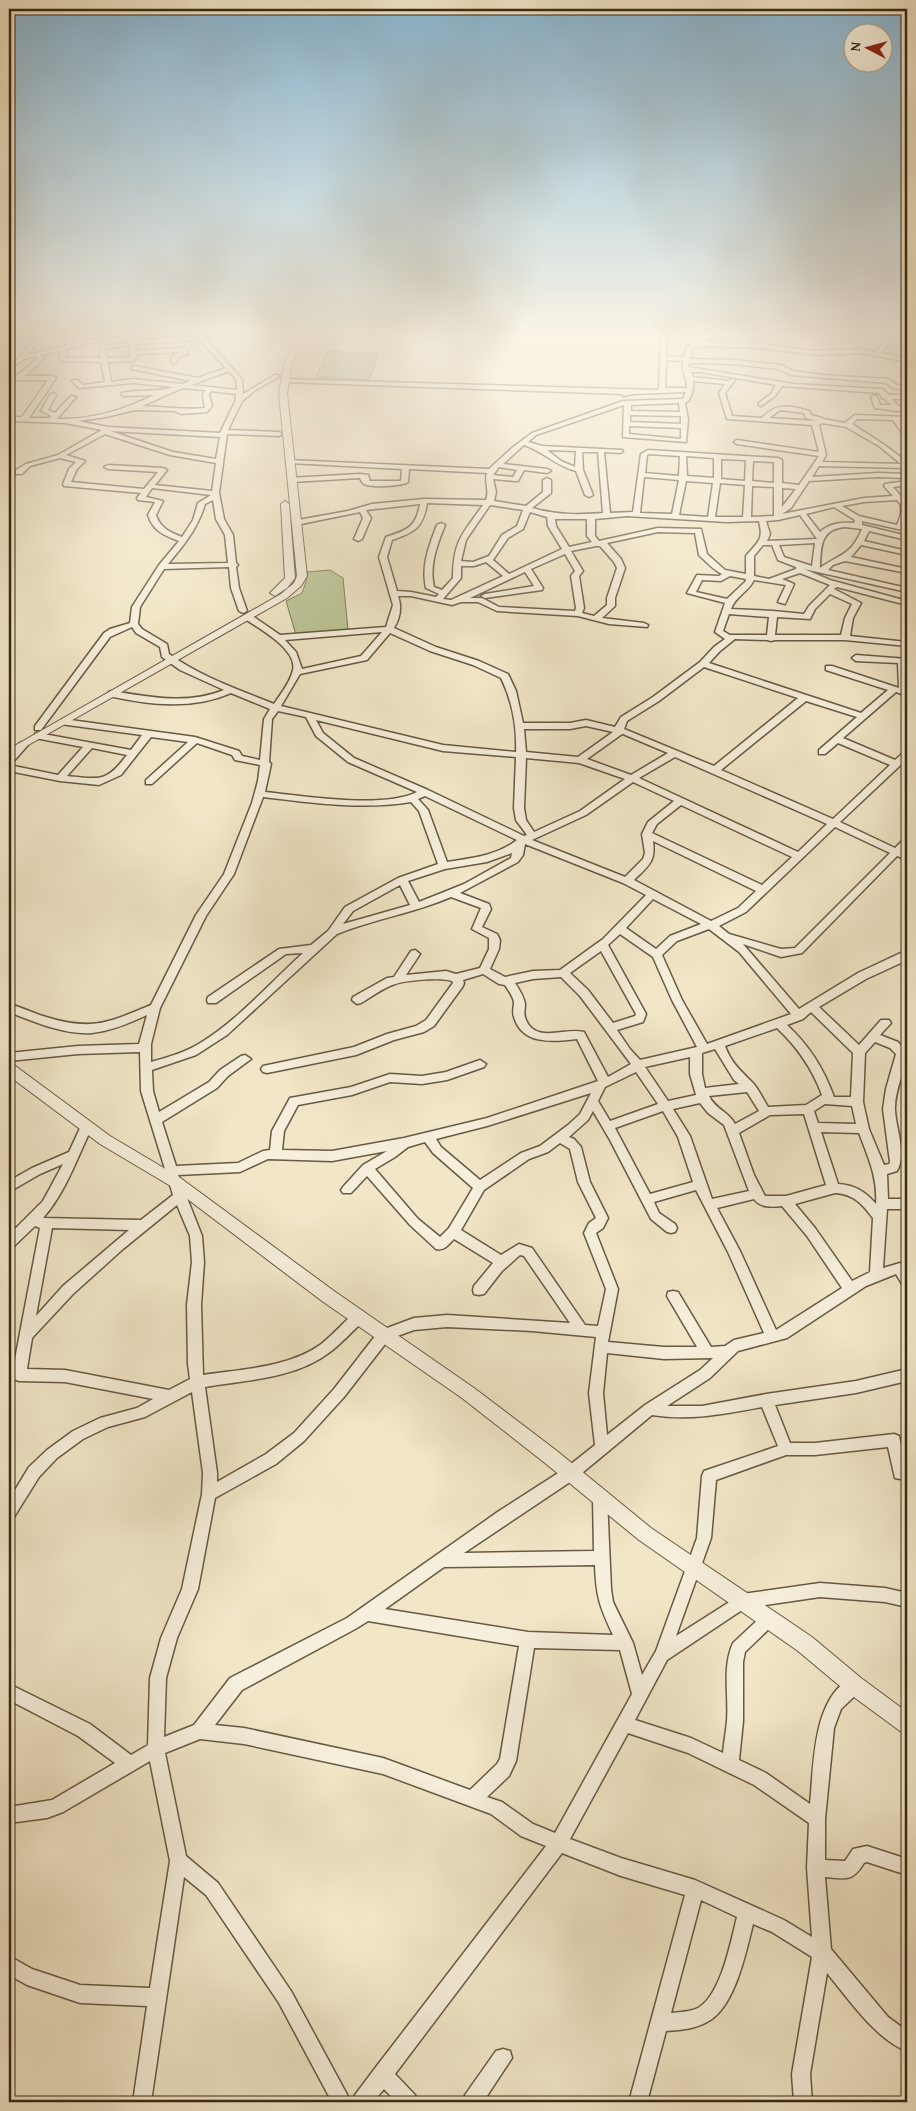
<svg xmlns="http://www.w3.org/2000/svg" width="916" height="2111" font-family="'Gentium Book Plus',serif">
<rect width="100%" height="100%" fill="#f1e6c7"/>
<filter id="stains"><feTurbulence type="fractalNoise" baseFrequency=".004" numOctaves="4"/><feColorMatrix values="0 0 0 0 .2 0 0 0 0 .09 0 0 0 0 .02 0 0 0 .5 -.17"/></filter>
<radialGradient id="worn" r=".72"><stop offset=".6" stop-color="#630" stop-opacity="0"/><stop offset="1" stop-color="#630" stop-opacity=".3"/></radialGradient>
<path fill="#bbc495" stroke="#7a7756" d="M328,351l51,3 -10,26 -53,-3z
M330,570l13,8 5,52 -52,5 -10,-34 16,-8 4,-11 1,-10z"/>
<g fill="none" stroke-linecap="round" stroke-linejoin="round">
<g stroke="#675943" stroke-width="3">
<path id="minor" d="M9,334h35l-16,21 37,-9 5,-12h6l-4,10 44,-10h9l-59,15 -1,9h35l-1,-11 30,-5 -2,-6 3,-2 5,7 62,-5 -2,-2h23l-3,2h-12l39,43 1,15 32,-19h4v2l-22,12 -15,12 -14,29 51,2 3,2 -3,2 -52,-2 -8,59 5,26 9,16 3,28 2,2 -2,2 3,21 8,23 -4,2 -4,-2 -8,-23 -2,-21 -65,2 -24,38 -2,17 4,5 25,15 2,10c32,23 68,35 105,50 7,-11 16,-21 19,-34 5,-20 -34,-42 -48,-51v-4h6l29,20 106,-8 7,-22 -14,-48 7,-20c22,-7 30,-10 34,-33l-54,6 5,8 -9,21 -4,2 -4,-2 9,-21 -3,-6 -64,13h-3v-4l55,-10 24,-7 52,-5 62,1c4,-9 -2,-18 1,-27l-78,-4 -1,13c-6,4 -37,6 -44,2 -3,-2 -3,-4 -4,-6l-68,4h-3v-4l71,-4 8,1 2,6h31l1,-12 -112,-6 -4,-2 2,-1 201,9 23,-21 20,-15 91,-32 60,-2 3,-7 -53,2 -10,2v-2l-339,-12 -2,-1v-2l374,11 3,-1 2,-55h6l-1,22 18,1 3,-10 20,-13h34l13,10h9l-2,-10h6l2,11 45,6 49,-2 12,3 10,-11 4,-7h6l-5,9 -9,10 26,5v4l-44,-9 -49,2 -51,-7 -64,-2 -7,3 -2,10 43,1 48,5 12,6 30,4 65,4 9,6 10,1v4l-14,-2 -7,-5 -95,-8 -12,-6 -46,-5 -44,-1 -1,4 106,17 88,5 7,6h18v4h-15l6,7h9v4l-10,1 -22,-3 -4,-11 3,-2 3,2 3,8h11l-6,-6 -3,-1 -2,-5 -98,-7 -7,10 -14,10 -2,-1v-2l12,-9 5,-9 -74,-13h-11l2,5 35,4 2,-2h4l1,1 -10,13 7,23 30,2c14,-16 29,-12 47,-7l2,4 11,3 1,1 22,4 10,-8 52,2v4h-7l7,10v7l-2,-1 -12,-17 -36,-1 -5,5 31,20 24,18v6l-88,-2 -7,11 66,-4 29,1v4l-29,-1 -69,4 -18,27 -9,6 82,-16 29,-2 -9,-10 1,-2 22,-3v4l-14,2 14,16v15l-3,8 3,1v4l-45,-10v4l45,11v4l-38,-9 -5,10 43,10v4l-46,-10 -10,12 56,12v4l-62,-12 -12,4 -5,5 79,18v4l-103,-23 26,11 77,21v4l-70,-18 -3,2 27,14 -8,15 -3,18 57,6v4l-62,-6h-70l-4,1 -4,-1 -32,-1 -15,12 -11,12 152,50 27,-23 -62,-20v-4h6l67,22 -1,-25 -42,-2 -4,-3 4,-3 51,4v37l-11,-4 -53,46 52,22 9,-8 3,-1v8l-67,63 55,26 9,-9 3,-1v8l-4,5 4,2v7l-10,-4 -95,97 -21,4 -38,-13 56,65 59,-36 49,-23v8l-4,4 -37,17 -47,28 40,38 22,-25h8l2,3 -11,12 18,7 9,11c-2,19 -13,38 -12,57 1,20 12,43 2,61l-10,3 1,25h19v10h-20l-4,59 24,-7v24l-5,-1 -6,-10 -30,12 -79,52 -49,13 -28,27 -43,28h35l64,-12 90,-13 51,-12v12l-51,12 -81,12 15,38h25l79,-9 5,2 8,37 -2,5 -5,1 -5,-1 -7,-31 -73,8h-29l-70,25 -5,58 -35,98 66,-42 78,-11 65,5 22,5v14l-22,-5 -65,-5 -75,11 -78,52 -32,60 56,18 32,15c1,-11 3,-21 4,-32 2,-26 -5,-54 6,-78l31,-29 5,-2 5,2 3,5 -3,5 -29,28 -2,10v59l-4,39 27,13 44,31c4,-38 2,-109 44,-127l6,2 2,6 -2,6 -19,18 -7,19 -9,91v41l20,1 8,-12 14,-3 40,13v16l-40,-13 -3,1c-12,19 -18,16 -39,14l6,72 57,68 19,14v20c-31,-11 -59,-53 -80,-78l-17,101 2,28h-18l-2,-28 20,-117 -40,-25 -19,-8c-7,28 -18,84 -46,98 -12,7 -27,8 -41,9l-19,71h-18l56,-207 -64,-19 -59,-23 -167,221 20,21 2,7h-21l-12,-13 -11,13h-20l2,-7 21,-28 170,-221 -25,-10 -30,-22 -108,-40 -139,-30 -44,-5 -35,14 21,103 32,27 73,108 60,111h-19l-53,-99 -73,-108 -22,-18 -33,225h-18l14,-96 -67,-3 -53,-18 -18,-10v-19l23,13 48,16 70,3 20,-127 -20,-100 -87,51 -16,6 -38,5v-16l43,-7 63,-37 -37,-27 -69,-36v-16l81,40 41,31 17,-10 2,-67 11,-40 21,-49 20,-95 1,-21 -11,-81 -47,25 -37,10 -25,12 -26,19 -18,19 -25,40 -5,2v-19l20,-33 18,-17 26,-19 27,-13 37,-10 16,-9 -88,-17 -46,-1 -5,-2 -2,-4 28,-147 -5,-2 -22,21 -4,1v-13l34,-34 20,-37 -23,10 -31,18v-11l23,-13 37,-16 13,-28h8l2,3c-15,31 -26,65 -49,91l98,2 32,-25 -32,-104 -1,-39 -62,2 -69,7v-8l69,-7 61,-2 8,-29c-17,8 -36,16 -55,18 -26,2 -55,-10 -78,-19l-5,-2v-8c12,3 24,9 37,13 46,14 62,6 105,-12l45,-90 28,-41 28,-71 6,-22 2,-16 -25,-5 -3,-5 -35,-12 -45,41h-6v-4l42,-38 -37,-5 -30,38 -22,10 -39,-4 -51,-10v-6l49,10 25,-28 -48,-9v-4l3,-1 93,17 11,-15 -82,-11 -1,-2 4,-3 132,18 44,14 3,5 18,4 4,-41 6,-10 -39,-16c-39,17 -81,12 -122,3v-4l3,-1c38,6 75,14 112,-1l-44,-20 -18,-13 -2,-10 -24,-14 -4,-6 -22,10 -69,93h-6v-4l69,-93 6,-4 20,-6 2,-16 27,-42 20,-24c-14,-5 -26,-10 -31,-26l7,-13 -17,-2 -1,-2 4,-5 -77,-7 -1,-2 6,-15 7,-7 -16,-4 -30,8 -8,8h-6v-4l10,-6 32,-9 44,-25 -37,-7 -56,-2v-4h13l26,-37h-39v-4h7l21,-17 -1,-3 -12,3 -15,11v-5l11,-8 16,-21h-27zM709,338h30l7,6 -43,-2zM200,340l26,28 -28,10 -64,-12 -3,2 1,1 59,12 -9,3 -49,-5 -22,3 -3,-20 26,-1 3,-3v-4l44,-2 -9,4 -1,6 3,2 3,-2 1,-5 10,-3 -2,-5 -2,-1 -47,2 -1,-6zM130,345v13h-23l-3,-9zM60,351v10l41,1 4,20 -22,3 -6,-5h-4l-1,1 7,7 54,-5 41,4c-17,6 -34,2 -52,6v2l2,1 30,-1c-30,15 -65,25 -97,24l19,-22 -5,-1 -16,17 -7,-3 8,-15 -3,-2 -3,2 -9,16 11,5 -2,2h-21l27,-40 -3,-2h-29l13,-10 6,-7 -1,-4zM666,360l17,1c-2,8 4,17 4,27h-22zM229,371l7,8 1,11 -46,-5zM693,381l32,3 -6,9 8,26 85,6 7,27 -82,-12 -3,2 3,2 82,12 -20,29 -17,-2v-23l-4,-2 -130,-8 -7,4 -8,58 -23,1 -6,-61 16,1 3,-2 -1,-1 -80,-4 -14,-4 8,-7 88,-30 -1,32 63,5 2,-23 -3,-16 4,-2 4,-11zM183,388l22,2 -2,5 2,13c-22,2 -41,-1 -63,-2zM211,391l25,3v6l-16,33 -112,-6 -30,-6 28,-4 29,-7 40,1 6,3 26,-2 5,-6 -3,-11zM679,403l1,9 -49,-1v-6zM780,410l24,3 2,5 11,3 -48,-3zM630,415l51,1v8l-51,-2zM822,423l24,4 33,19 22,18 -79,-2 4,-7 -7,-30zM629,426l52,2v11l-52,-5zM110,431l110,6 -4,22 -43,-7zM105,434l65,21 46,8 -4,28 -57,-6 12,-15 -4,-2 -55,-3 -4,2 4,2 50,3 -14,17 -73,-7 6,-13 8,-8 -19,-6zM524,445c19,6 32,21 52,26l9,24 4,2 4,-2 -10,-25 -1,-18h16l5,61c-25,2 -46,2 -71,-5l19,-15v-13l-4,-2 -4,2v12l-17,14 -32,-5 2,-9 -3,-13 22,2h3l6,-11 23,3 4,-2 -4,-2 -44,-5zM547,450l29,1 -1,16 -14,-6zM649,454l31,2 -1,20 -34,-3 2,-18zM686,456l28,2v20l-27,-2zM721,459l25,1 -1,21 -24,-2zM753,461l21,1v21l-22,-2zM499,467l18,3 -4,7 -20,-2zM644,477l35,3 -7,34 -32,-1zM686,481l27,2 -5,34 -29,-2zM720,483l25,2 -2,32h-28zM752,486l22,1v29l-23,1zM152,488l59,7 -13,8 -5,17 -11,17c-12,-5 -22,-9 -26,-22l7,-14 -17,-4zM782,488l14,1 -14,18zM213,500l3,19 9,16 3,28 -60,1c16,-19 30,-36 37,-60zM897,500l4,5v9l-4,11 -38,-9 -17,-10 22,-4zM427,503l56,2c-20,29 -30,35 -30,73l-11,12 -8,-3c-5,-22 3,-42 11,-62l-4,-2 -4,2c-8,21 -16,40 -11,63l13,6 -3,3 -25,-5 -14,-1 -10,-34 5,-17c23,-8 31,-12 35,-37zM490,505l33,5 -6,16 -15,9 -13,21 -16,6 -12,-1 5,-21zM834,507l21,13 -1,3c-13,-1 -24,0 -34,9l-14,-18zM530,512l17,5 1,9 14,23 -53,25 -16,-14 15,-22 15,-9zM800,515l17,24 -50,2 3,-7 -4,-13 12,-1zM627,516l100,6 32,-1c5,20 -1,20 -13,35v18l-21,-4 -18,-16 -6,-25 -43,-1 -59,13 -4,-5v-17zM555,519h32v17l5,6 -23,5 -13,-21zM845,527l17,2c-11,27 -23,25 -42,39 1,-21 0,-39 25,-41zM658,532l37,1 4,22c6,6 16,16 23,19l-3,2 -22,-1 -10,18 38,10 -10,29 10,7 -11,8 -14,15 -47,35 -32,20 -6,10 -29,-7 -16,3h-47l-7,-32 -8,-17 -29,-13 -43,-14 -42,-19c6,-10 8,-21 4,-32h13l41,9 9,-3h17l19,9 81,5 31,8 38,3 1,-2 -4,-2 -42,-5 13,-12v-8l10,-30 -4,-9 -14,-16zM815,543l-3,23 -28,-9 -5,-12zM763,545h9l6,15 18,7v2l-27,10 -15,-3v-20zM596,546h4l14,16 3,6 -10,30v7l-13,11 -12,-3 2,-5 -5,-32 4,-5 -12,-20zM565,554l10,17 -4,5 5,32 -1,3 -76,-4 -17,-9h-12l55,-26 9,14 -49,8 -4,2 4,2 57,-8 1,-2 -12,-19zM486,562l17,14 -52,24 -8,-1 18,-21v-12h13zM800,573l30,12 -21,21 -5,8 -31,-3 -42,-2c4,-12 17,-17 23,-29l32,5 -8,17 7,2 9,-20 -12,-5zM730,576l16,3v2l-19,18 -31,-7 6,-12 19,1zM830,594l22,10 -7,14 -4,17h-66l2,-18 33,2 5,-10zM729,614l40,3 -2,18h-37l-7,-4zM382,632l-21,24 -59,13 -6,-17 -11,-12zM390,633l40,18 43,14 28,13c11,22 16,49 15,74l-73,-7 -162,-39 19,-32 67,-14zM704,667l94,31 -84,68 -90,-37 3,-8 32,-20zM806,701l51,16 -38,33v4h6l13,-11 52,22 -57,54 -112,-49zM278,711l28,6 10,19 32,26 69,30c-34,17 -113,4 -152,0l6,-28 -2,-2 3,-43zM316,720l127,31 73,6 -2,51 2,12 11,15 -3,1 -96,-46 -74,-32 -31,-25zM586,726l27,6 -35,25 -52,-5 -2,-23h46zM622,734h1l45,19 -37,22 -44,-16zM92,748l35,7c-21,28 -27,24 -60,21zM675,757l152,67 -29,28 -159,-74zM526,758l53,5 46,16 -45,32 -46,21 -8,-12 -2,-12zM633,782l41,19 -26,21 -6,12 3,19 -2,6 -18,18 -93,-37 54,-25zM425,796l92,44c-21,16 -45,18 -70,22l-19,-52 -10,-11zM263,797c49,6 99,13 148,5l8,9 19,53 -40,14 -53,29 -17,24 -17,14 -32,4 -71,48 -1,3 1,3h8l70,-49 17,-1c-33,30 -63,65 -101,89 -16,10 -33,15 -51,20v-18l9,-36 46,-92 28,-42zM681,805l111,52 -30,28 -110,-52 5,-9zM835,827l55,26 -95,95 -14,1 -52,-15 -10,-8 27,-14zM653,841l103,50 -18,17 -27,13 -77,-41c14,-14 22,-18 19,-39zM525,844l98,39 23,12 -43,44 -43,31 -27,1 -28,6 -15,-8 9,-20 1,-9 -3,-6 -15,-7 9,-18 -2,-5 -29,-11 58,-31 5,-7zM512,853l-1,5 -47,26 -45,18 -11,-21 37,-12 42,-7zM400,885l10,20 -67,19 10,-13zM451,897l30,11 -9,21 17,9v11l-9,19 -24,6 -10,-3 -40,4 14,-21 -5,-4 -4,1 -17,26 -7,1 -34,19 -1,3 5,4 4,-1c10,-6 21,-14 31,-18 12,-5 49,-8 60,-4l1,2 -27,37 -10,6 -29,8 -33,13 -91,19 -2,3 2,3 4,1 89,-18 38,-15 30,-8 10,-6 29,-40 1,-3 -1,-3 20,-6 16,10 6,1c3,5 8,11 9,17 0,5 -2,10 0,15 8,28 39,25 63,22l21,42 -111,37 -83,20 -72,13 -50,-1 2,-19 14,-26 54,-10 38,-13 32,2 25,-4 37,-13 2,-3 -6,-4 -34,12 -24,4 -32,-2 -39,13 -61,11 -18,33 -2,19 -7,1 -25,12 -62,3 -14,-44 55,-34 11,-12 23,-17 -6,-4 -4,1 -21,14 -11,12 -50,30 -6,-21 -1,-21 44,-15 31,-20 110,-101c37,-15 77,-21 114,-37zM653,899l48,25 -31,12 -14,13 -30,-21zM709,929l30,23 52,62 -84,30 -25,-44 -20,-45 15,-14zM620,934l33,23 19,43 25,47 -57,13 -10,-11 -13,-19 26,-8 3,-8 -38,-69zM601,951l35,63 -1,2 -22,7 -25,-33 -18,-17zM561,977l19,19 51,68 -23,13 -24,-45c-18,-5 -48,12 -58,-12 -3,-6 -1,-10 -1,-16 -1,-7 -6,-15 -10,-21l18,-4zM811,1012l42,41 -2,44h-17c-10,-28 -25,-52 -47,-72l16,-6zM777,1028c21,20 35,40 45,67l-16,10 -38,2c-5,-8 -9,-17 -15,-24 -12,-12 -22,-20 -28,-37zM875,1042l15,6 6,6 -10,35 -3,20 7,53 -1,2 -5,1 -15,-36 -6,-27 2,-49zM715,1049l19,31 5,4 -34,4 -3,-14v-21zM690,1057v17l6,21 -28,6 -23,-34zM636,1072l22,32 -48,17 -12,-20 7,-14zM747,1092l12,19 -24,13c-6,-12 -20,-15 -26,-28zM591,1093l-11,21 -12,11 -28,21 -19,7 -41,27 -39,-33 -5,-8 51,-13zM700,1103l8,10 16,12 25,66 -37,8 -22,-63 -17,-27zM825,1104l27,2 4,18 -38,-1 -4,-12zM593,1111l17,29 41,79 16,13 4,1 4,-1 2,-4 -2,-4 -16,-11 -5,-11 42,-12 32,62 36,81 -30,7 -9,6 -14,1 -33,-55 -5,-1 -5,1 -1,4 30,51h-33l-56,-5 10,-53 -22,-56 7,-5 5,-10 -18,-36 -9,-35 -7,-8 -5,-2 19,-17zM663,1111l15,26 15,45 -43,12 -35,-66zM804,1114l22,71 -40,11h-21l-11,-21 -15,-42 31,-18zM821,1132l38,1c9,24 19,45 17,71 -11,-13 -22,-19 -38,-20zM425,1142l8,11 40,35 -24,40 -9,9 -22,-18 -43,-50 20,-12 13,-10zM560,1143l10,6 8,33 18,36 -7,5 -5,10 22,56 -8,37 -13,-1 -53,-77 -13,-4 -18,11 -40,-25 23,-40 45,-31 19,-7zM387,1151l-24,14 -20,22 -2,3 2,3h8l16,-17 43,49 26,24c8,2 12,-4 18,-10l39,24 -19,23 -1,4 1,4 5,1 5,-1 18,-23 18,-16 4,1 46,67 -123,-8 -33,3 -35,13 -45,58 -40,44 -28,21 -49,28v-9l-12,-86c41,-7 90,-8 125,-35 12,-9 22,-21 34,-31l2,-4 -2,-4 -5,-1 -5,1c-11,10 -22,23 -34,32 -33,23 -78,24 -117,30l-2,-70 3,-43 -2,-26 -24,-61 62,-3 28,-13 64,2zM835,1193c19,1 27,11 38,25l-3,54 -18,9 -37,-53 -20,-24zM754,1199c6,9 19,8 28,7l25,30 35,52 -66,42 -36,-79 -23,-43zM177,1205l13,31 2,26 -5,43 1,59 2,15 -21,11 -104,-20 -38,-1 5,-31 41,-44 50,-45zM52,1228l77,2 -66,56 -27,30zM447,1327l85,4 64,6 -7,56 6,52 -29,23 -67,43 -152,107 -117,60 -36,47 -30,12 2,-59 11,-40 21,-49 17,-91 61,-34 28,-23 40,-44 45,-58 25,-9zM607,1353l57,6 49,-1 -13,12 -55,35 -38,30 -4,-42zM762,1407l16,39 -74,25 -2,5 -5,62 -41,113 -14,24 -9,-32 -20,-41 -2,-13 -4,-91 -2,-5 -5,-2 -5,2 -2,5 1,53 -130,2 112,-75 76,-63c38,6 73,-1 110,-8zM595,1565c1,32 5,42 18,70l-85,-3 -143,-23 59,-42zM368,1621l151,25 -19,113 -3,5 -27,26 -87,-32 -139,-30 -29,-3 27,-35 115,-62zM534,1648l86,2 12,44 -77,139 -22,-9 -31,-22 -15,-5 22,-21 7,-15zM628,1733l60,20 66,32 55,38 -2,45 5,69 -28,-17 -89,-40 -74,-22 -51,-19zM701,1900l36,17c-6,24 -16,78 -39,91 -8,4 -19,4 -27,5z
M23,742l5,3 -16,18 -3,1v-8l11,-13z
M503,2049l7,2 2,7 -29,44h-20l2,-7 31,-44z"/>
</g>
<g stroke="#675943" stroke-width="2">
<path id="tertiary" d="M298,334h7l-13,28 -5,31 20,183 -6,10 -14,12 -278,158v-7l272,-155 13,-11 3,-7 -18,-183 6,-31z
M285,501l4,3 6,74 -8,10 -12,8 -5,-3 15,-15 -4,-74z
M9,1064l5,1 96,71 69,41 155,114 140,97 83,63 94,77 161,109 49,41 46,34v22l-7,-3 -53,-39 -49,-41 -159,-111 -94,-77 -83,-65 -140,-97 -153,-116 -69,-41 -91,-68z"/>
</g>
<use href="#minor" fill="#f6efdb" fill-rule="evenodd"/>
<use href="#tertiary" fill="#f6efdb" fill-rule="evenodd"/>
</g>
<linearGradient id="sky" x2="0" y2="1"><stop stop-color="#89b8d5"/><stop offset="0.53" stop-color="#f9f4e6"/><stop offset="1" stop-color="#f9f4e6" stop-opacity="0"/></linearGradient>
<rect width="916" height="629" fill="url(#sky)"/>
<rect width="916" height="2111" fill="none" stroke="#f1e6c7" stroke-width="30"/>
<rect x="10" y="10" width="896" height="2091" fill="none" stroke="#392a17" stroke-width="2.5"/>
<rect x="15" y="15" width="886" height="2081" fill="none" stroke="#392a17"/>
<g transform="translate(868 48) rotate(276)"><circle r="24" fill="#f6efdb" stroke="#aaa08d"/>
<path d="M0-4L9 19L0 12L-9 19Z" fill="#8f2418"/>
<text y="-8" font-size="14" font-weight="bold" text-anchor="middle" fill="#392a17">N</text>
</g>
<rect width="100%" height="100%" filter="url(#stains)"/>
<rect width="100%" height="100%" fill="url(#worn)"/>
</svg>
